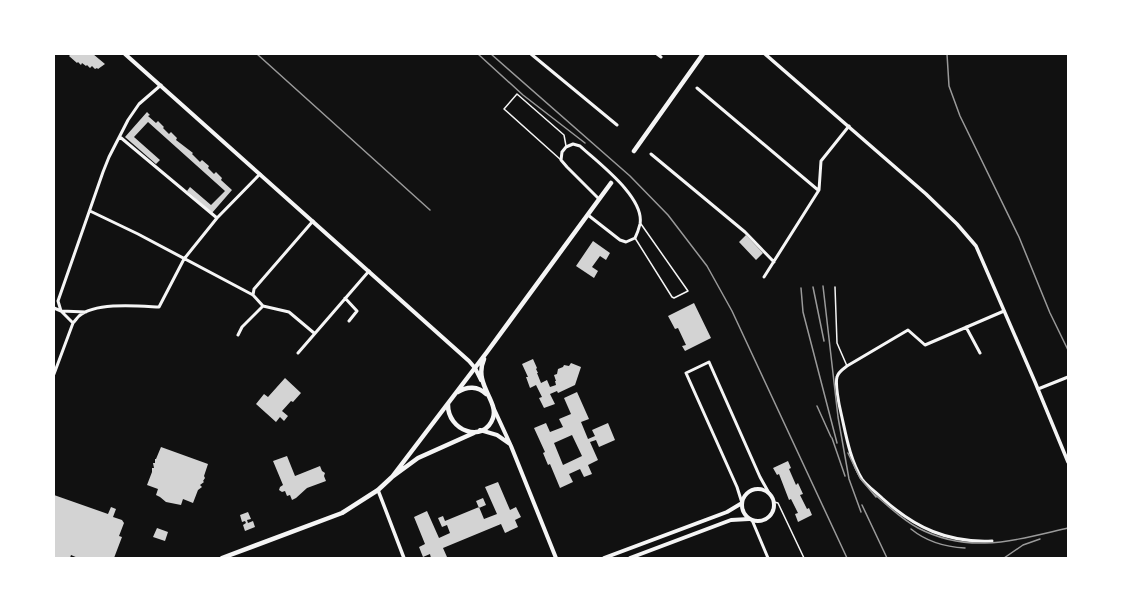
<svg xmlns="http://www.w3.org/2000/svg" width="1122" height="612" font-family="'PT Sans Narrow',sans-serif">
<rect width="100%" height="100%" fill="#111"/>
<path fill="#d3d3d3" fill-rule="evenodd" d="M71,54h22l12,10 -7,5 -1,-1 -2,1 -3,-3 -2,2 -3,-3 -1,1 -4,-3 -1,2 -3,-3 -1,1 -8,-7z
M147,112l3,3 -2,1 8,7 2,-2 6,6 -1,1 6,6 2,-2 6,6 -1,2 17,13 -1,1 8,8 2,-2 7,6 -1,2 6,6 2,-2 6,6 -1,2 11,10 -20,23 -25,-22 3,-4 21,18 14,-14 -77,-69 -14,15 26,23 -4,4 -31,-27z
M746,235l17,18 -7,7 -17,-18z
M593,241l17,12 -4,7 -6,-4 -8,11 6,4 -4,7 -18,-12z
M694,303l17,35 -26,13 -3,-5 4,-1 -8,-17 -3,1 -7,-13z
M533,359l4,9 -1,1 2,4h-1l4,10 6,-3 3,7 6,-2 -1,-4h1l-2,-6 3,-1 1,-5 5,-2 1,-2 5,1 2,-3 10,4 -6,18 -17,8 -1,-2 -7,3 5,10 -11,4 -5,-10 3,-1 -6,-12 -6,3 -4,-11h2l-6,-13z
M285,378l16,15 -8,9 -2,-1 -9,10 6,5 -4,5 -4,-4 -4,5 -20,-18 8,-10 4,3z
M577,392l12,27 -8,3 7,17 7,-3 -3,-6 16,-7 7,17 -16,7 -3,-7 -6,2 8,18 -10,5 4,9 -8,3 -4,-8 -11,5 4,8 -13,6 -10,-24 -2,1 -5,-12 2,-1 -11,-24 12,-5 4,9 13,-5 -4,-8 12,-5 -7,-16zM572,435l10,21 -19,9 -9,-22z
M161,447l47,17 -4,12 1,2 -2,3 1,1 -4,3 2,2 -4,3 -5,13 -10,-4 -2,6 -15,-3 -6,-5 -4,-2 2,-6 -11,-4 5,-13v-4h2l-1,-5h2v-4h1z
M287,456l8,20 25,-10 2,5 3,2 -1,3 2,5 -19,7 -11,10 -4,2 -2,-5 -3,1 -2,-5 -3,1 -3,-2 1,-3 3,-2 -10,-24z
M788,461l3,7 -2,1 7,16 2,-2 5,11 -3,1 7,14 2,-1 3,7 -14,7 -3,-8 3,-1 -7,-14 -2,1 -10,-26 -2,1 -4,-7z
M498,482l12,28 6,-3 5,10 -6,3 3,7 -13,6 -4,-9 -58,24 4,9 -3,1h-13l-1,-4 -7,3 -4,-10 6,-3 -11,-27 13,-6 12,27 11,-5 -3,-8 -5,2 -4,-9 5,-2 2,5 34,-14 5,12 13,-5 -12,-27z
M54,495l54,19 3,-7 5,2 -3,8 9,3 2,3 -5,13 3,1 -8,21h-36l-7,-3 -1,3h-16z
M483,498l3,7 -7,3 -3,-7z
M248,512l3,7 -4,1 1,3 5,-2 2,6 -10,4 -2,-6 3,-2 -1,-2 -3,1 -2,-7z
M157,528l11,4 -3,9 -12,-4z"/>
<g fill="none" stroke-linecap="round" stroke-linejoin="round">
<path stroke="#f5f5f5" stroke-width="1.5" d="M561,160l-57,-51 13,-15 47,41 2,11
M635,238l37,59 2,1 14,-7 -47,-67
M835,287l2,56 10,23
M774,502l4,1 26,55"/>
<path stroke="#f5f5f5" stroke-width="3" d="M531,54l86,71
M657,54l4,3
M697,88l121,102
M120,137l97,81
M651,154l94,78 29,30
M90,211l48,23 115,61 10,11 -21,21 -4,8
M588,215l32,25 6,2 9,-4c2,-4 4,-10 5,-14 5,-27 -43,-62 -60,-78l-7,-2 -7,3 -4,5 -1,8 6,7 32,32
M764,277l55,-87 2,-29 28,-35
M253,295l1,-6 59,-68
M345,298l12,13 -8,10
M263,306l26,6 25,21
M54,308l7,3 25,1
M73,323l-12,-12 -3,-10 45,-129 6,-15 19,-37 11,-16 22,-19
M966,327l14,26
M298,353l71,-82
M54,374l19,-51c2,-2 4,-5 6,-7 17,-14 59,-10 80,-9l25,-48 33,-41 43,-44
M1038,389l30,-12
M742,503l-5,-16 -51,-114 23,-11 51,115 9,16
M752,520l16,38
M992,541c-44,2 -77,-13 -110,-43 -6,-6 -15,-12 -20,-19 -12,-19 -16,-44 -21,-66 -2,-8 -6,-29 -4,-36 1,-5 6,-8 10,-11l61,-36 17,15 79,-34"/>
<path stroke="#f5f5f5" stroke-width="3.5" d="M765,54l161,140 31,30 19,22 59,136 33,80
M378,490l26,68"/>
<path stroke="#f5f5f5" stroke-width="4" d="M125,54l344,307 6,7 6,12
M494,409l17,37 45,112
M480,430l17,5 13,9
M742 505a16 16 0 1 1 32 0a16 16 0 1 1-32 0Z
M604,558l123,-46 15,-9
M630,558l101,-38 18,-1"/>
<path stroke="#f5f5f5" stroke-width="4.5" d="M634,151l69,-97
M458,392c9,-6 20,-6 28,2
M448,404c-1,27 36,40 45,14 6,-17 -20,-34 -9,-59
M392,477l95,-125 124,-169
M222,558l120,-45 36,-23 14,-13 26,-19 58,-26"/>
<path stroke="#9a9a9a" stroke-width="1.5" d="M257,54l173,156
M478,54l45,41 62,48
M491,54l139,122 38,39 39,51 25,45 115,247
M947,54l2,32 11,30 59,121 31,76 18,37
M823,286l15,131 11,62 12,33
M813,287l11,54
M801,288l2,24 34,131
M817,406l14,31
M832,438l13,38
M848,453l12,25 16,19
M872,492c15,13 29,27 46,36 52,27 97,12 150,0
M862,505l25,53
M911,529c16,13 34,18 54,19
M1004,558l19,-13 17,-6"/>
</g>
<rect width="1122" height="612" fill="none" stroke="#ffffff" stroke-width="110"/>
</svg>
